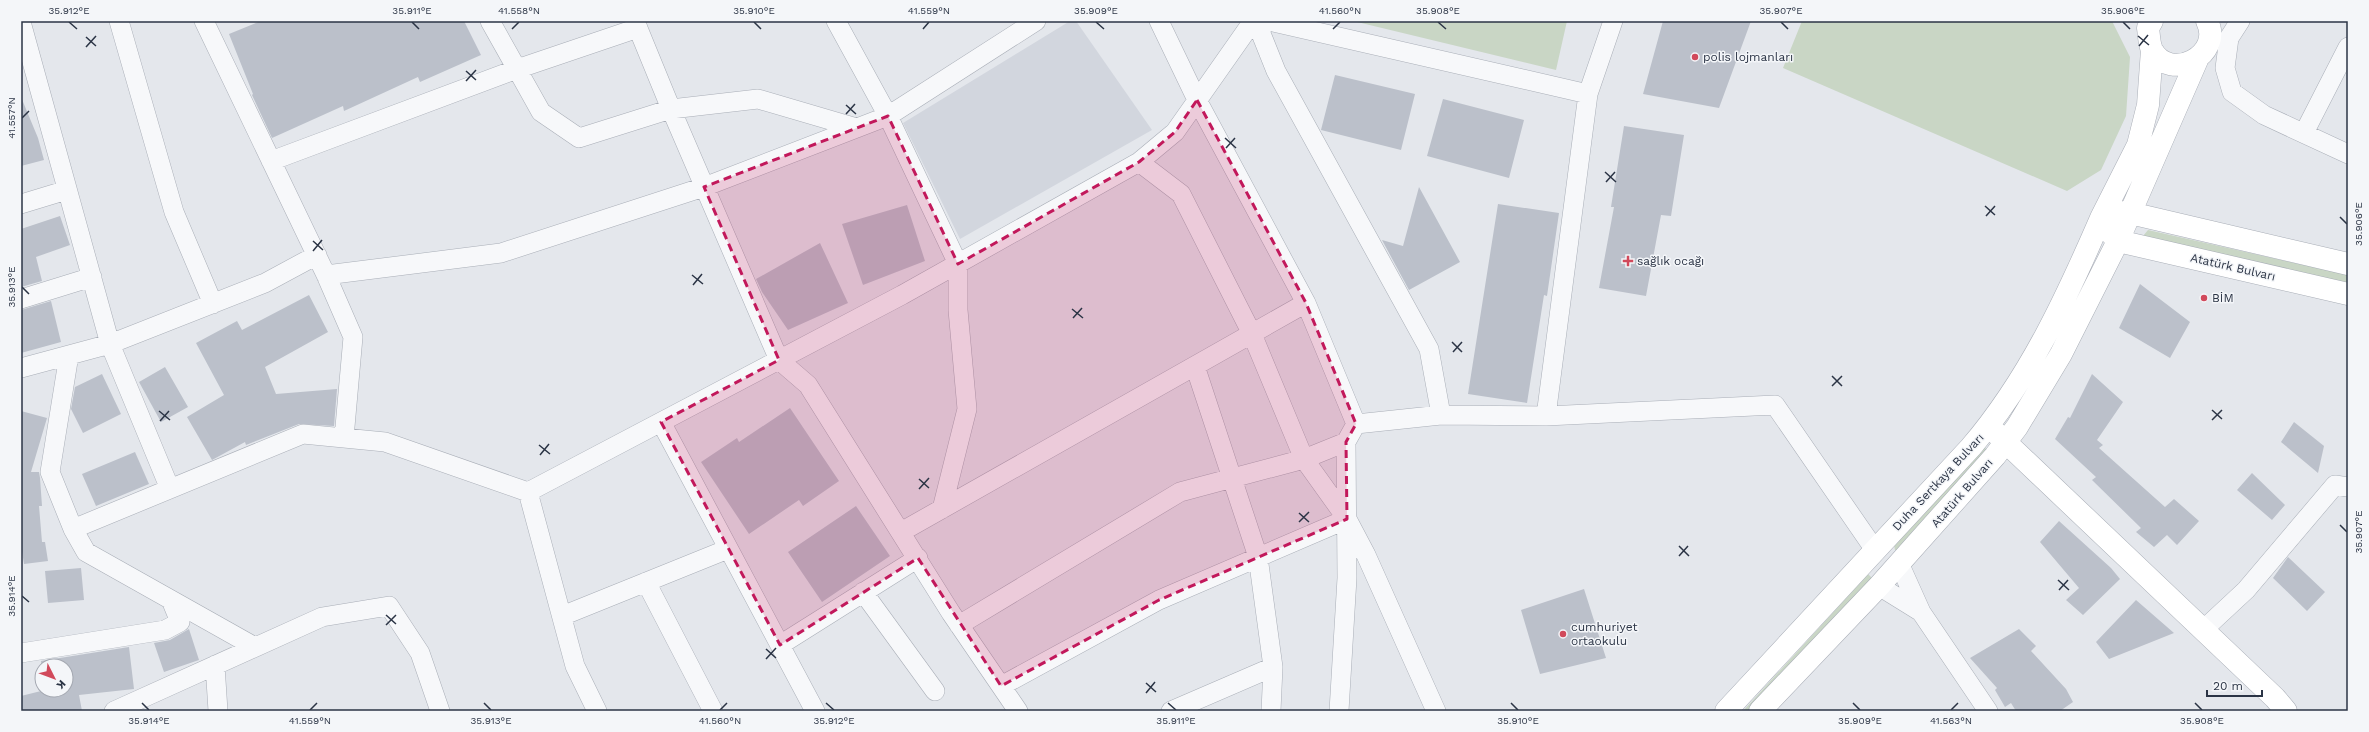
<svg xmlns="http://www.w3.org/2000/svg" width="2369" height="732" font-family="'Work Sans',sans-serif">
<rect width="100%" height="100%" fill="#e4e7ec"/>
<path fill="#d2d6de" d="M1070,21h6l76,109 -192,109 -57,-116z"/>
<path fill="#c9d6c5" d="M1353,21h214l-11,49z
M1802,21h310l18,36 -4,59 -25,54 -34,21 -284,-123z
M2148,230l200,45v10l-205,-49z
M1985,446l1,5 -88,99h-3l-1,-5z
M1868,574l4,4 -121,133h-8z"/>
<path fill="#bbc0ca" d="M261,21h203l17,34 -61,27 -2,-5 -74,34 -1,-5 -71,32 -20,-43 1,-1 -24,-60z
M1663,21h88l-32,87 -76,-14z
M1335,75l80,19 -14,56 -80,-20z
M21,97l17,41 6,22 -23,6z
M1443,99l81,21 -15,58 -82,-22z
M1624,126l60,9 -13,81 -10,-1 -15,81 -47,-8 15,-81h-3z
M1419,187l41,75 -51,28 -27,-50 21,6z
M1498,204l61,9 -12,83 -3,-1 -17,108 -59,-9z
M907,205l18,56 -62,24 -21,-61z
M60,216l10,29 -34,12 6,24 -21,6v-58z
M820,243l28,60 -60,27 -26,-38 -6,-13z
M2140,284l50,38 -20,36 -51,-30z
M309,295l19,37 -63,35 11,27 61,-5 -3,37 -35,-2 -53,21 -1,-3 -33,18 -25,-43 37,-22 -28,-52 41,-22 5,9z
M51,301l10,41 -40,11v-43z
M165,367l23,40 -27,15 -22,-40z
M102,374l19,40 -38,19 -12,-24 4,-22z
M2092,374l31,28 -26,38 6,5 -4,3 66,59 9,-8 25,22 -22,24 -10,-10 -13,12 -18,-15 5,-4 -49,-48 4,-3 -41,-38 13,-22 2,1z
M790,408l49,73 -36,25 -4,-6 -50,34 -48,-72 36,-24 2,4z
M21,411l26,7 -16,54h8l1,6 2,28h-3l3,36h3l3,19 -24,3 -3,-19z
M2294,422l30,24 -6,27 -37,-31z
M135,452l14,32 -53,22 -14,-32z
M2252,473l33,32 -13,15 -35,-30z
M856,506l34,50 -68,46 -34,-50z
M2059,521l52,47 9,11 -37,36 -17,-15 13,-12 -39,-46z
M2288,557l37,35 -18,19 -34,-33z
M81,568l3,32 -36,3 -3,-32z
M1584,589l22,69 -66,16 -19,-64z
M2136,600l38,33 -65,26 -13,-17z
M189,629l10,31 -35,12 -10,-29 16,-3z
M2019,629l17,17 -5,5 35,38 7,13 -13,9h-44l-5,-8 -6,4 -10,-17 2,-2 -27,-30z
M129,647l5,42 -55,6 3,16h-61v-15l24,-6h21v-24h-24v3l-1,-8z"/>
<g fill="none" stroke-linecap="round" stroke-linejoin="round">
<g stroke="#a9aeb7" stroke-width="20">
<path id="street" d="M119,21l55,191 39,92
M204,21l122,254 27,62 -9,101
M490,21l51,91 38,26 92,-29 87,-10 99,29
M635,21l36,88 108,251 29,25 143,228 67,98
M836,21l52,95 70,148v46l9,99 -25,100
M1159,21l38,79 109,203 50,121
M1256,21l20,50 153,278 12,66
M1269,21l319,73
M2240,21l-11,17 -4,30 7,24 32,23 84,39
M21,22l89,322 60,145
M2304,133l44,-86
M271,161l246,-92 121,-41
M1139,162l42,32 71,140 52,125 43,60 19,36 70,156
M21,204l46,-14
M326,275l175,-22 203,-66 184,-71 148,-95
M21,299l71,-22
M69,355l-19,117 23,57 13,23 169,95
M1195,366l63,191 15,110 -2,44
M21,368l89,-24 155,-61 52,-28
M1546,416l42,-322 25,-73
M661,422l154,289
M528,492l374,-197 237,-133 36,-30 78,-111
M73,529l230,-95 82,8 143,50 47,174 22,45
M901,532l405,-229
M1899,563l22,49 67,99
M646,582l67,129
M1879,586l42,26
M863,592l72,99
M562,616l166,-67
M959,625l221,-133 124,-33 42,-17
M2203,630l43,-40 89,-105 13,2
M780,645l138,-87
M21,653l144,-23 15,-8 -9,-22
M215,665l3,46
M1001,686l158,-86 188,-81
M114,711l208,-94 67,-11 31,47 20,58
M1171,711l102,-44
M1339,711l8,-133 -1,-136 10,-18 85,-9 105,1 229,-11 100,145"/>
</g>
<g stroke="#a9aeb7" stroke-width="23">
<path id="secondary" d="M2152,21l-4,7c1,6 1,16 4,22 18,33 72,5 55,-29
M2152,50l-4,55 -10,40 -37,73 4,9 13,14 230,53
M1995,432l280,266 11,13
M1726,711l245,-264c58,-68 95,-148 130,-229l17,-6 12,1 218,51
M1760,711l119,-125 116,-130 22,-29 44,-73 57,-113 79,-181"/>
</g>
<use href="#street" stroke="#f7f8fa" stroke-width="19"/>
<use href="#secondary" stroke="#fff" stroke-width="22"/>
</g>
<path fill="#c2185b" fill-opacity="0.2" stroke="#c2185b" stroke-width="3" stroke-dasharray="8 5" stroke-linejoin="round" d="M1197,100l109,203 50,121 -10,18 1,77 -188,81 -158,86 -83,-128 -138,87 -119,-223 118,-62 -75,-173 184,-71 70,148 181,-102 36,-30z"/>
<path fill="none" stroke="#2b3445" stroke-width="1.5" d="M69,22l8,7M412,22l7,7M754,22l7,7M1096,22l8,7M1438,22l8,7M1781,22l7,7M2123,22l7,7M512,29l7,-7M923,29l6,-7M1333,29l7,-7M2138,36l11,9M86,37l10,9M2139,46l9,-11M86,47l10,-11M466,71l10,9M466,81l10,-11M846,105l10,9M846,114l9,-10M22,118l7,-7M1225,138l11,10M1226,148l9,-10M1605,172l11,10M1606,182l9,-10M1985,206l10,9M1986,216l9,-10M2340,217l7,7M313,241l10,9M313,251l9,-11M692,275l11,9M693,285l9,-11M22,287l7,7M1072,309l11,9M1073,318l9,-10M1452,342l10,10M1453,352l9,-10M1832,376l10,10M1832,386l10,-10M2212,410l10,9M159,411l11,9M2212,420l10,-10M160,421l9,-10M539,445l11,9M540,455l9,-11M919,479l10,9M919,489l10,-11M1299,513l10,9M1299,522l10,-10M2340,525l7,7M1679,546l10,10M1679,556l9,-10M2058,580l11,10M2059,590l9,-10M22,596l7,6M386,615l10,9M386,625l10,-10M766,649l10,9M766,659l10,-11M1146,683l10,9M1146,693l9,-11M142,703l7,7M484,703l7,7M826,703l8,7M1168,703l8,7M1511,703l7,7M1853,703l7,7M2195,703l7,7M310,710l7,-7M720,710l7,-7M1951,710l7,-7"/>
<g fill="#d1495b" stroke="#f4f6f9" stroke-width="1.5">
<circle cx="1695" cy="57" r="4"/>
<path d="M1626 255h4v4h4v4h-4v4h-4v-4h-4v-4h4z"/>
<circle cx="2204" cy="298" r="4"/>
<circle cx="1563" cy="634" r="4"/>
</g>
<g text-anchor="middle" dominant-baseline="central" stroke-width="3" stroke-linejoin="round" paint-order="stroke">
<g font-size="12" fill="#2b3445" stroke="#f4f6f9" text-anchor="start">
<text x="1703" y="57">polis lojmanları</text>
<text x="1637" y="261">sağlık ocağı</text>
<text x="2212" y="298">BİM</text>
<text x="1571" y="627">cumhuriyet<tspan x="1571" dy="14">ortaokulu</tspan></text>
</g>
<g font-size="12" fill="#2b3445" stroke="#f4f6f9">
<text transform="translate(2233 267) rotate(13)">Atatürk Bulvarı</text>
<text transform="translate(1938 482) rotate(-47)">Duha Sertkaya Bulvarı</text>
<text transform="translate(1962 493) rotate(-49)">Atatürk Bulvarı</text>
</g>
</g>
<rect width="2369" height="732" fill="none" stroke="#f4f6f9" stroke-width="44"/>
<g transform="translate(54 678) rotate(132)"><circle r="19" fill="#f4f6f9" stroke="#a4a8b1"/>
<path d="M0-3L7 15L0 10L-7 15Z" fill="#d1495b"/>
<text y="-6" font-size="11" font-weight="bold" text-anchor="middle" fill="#2b3445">K</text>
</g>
<path d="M2207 690v6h55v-6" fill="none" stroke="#2b3445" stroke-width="2"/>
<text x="2213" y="690" font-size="12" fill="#2b3445" stroke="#f4f6f9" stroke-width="3" paint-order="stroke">20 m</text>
<rect x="22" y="22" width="2325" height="688" fill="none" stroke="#2b3445" stroke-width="1.5"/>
<g font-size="10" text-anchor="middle" fill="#2b3445">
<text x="69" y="14">35.912°E</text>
<text x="412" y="14">35.911°E</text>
<text x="519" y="14">41.558°N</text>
<text x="754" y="14">35.910°E</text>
<text x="929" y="14">41.559°N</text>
<text x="1096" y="14">35.909°E</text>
<text x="1340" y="14">41.560°N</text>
<text x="1438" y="14">35.908°E</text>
<text x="1781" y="14">35.907°E</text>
<text x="2123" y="14">35.906°E</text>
<text transform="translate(11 118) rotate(-90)" y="4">41.557°N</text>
<text transform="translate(2358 224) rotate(-90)" y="4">35.906°E</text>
<text transform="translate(11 287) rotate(-90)" y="4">35.913°E</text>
<text transform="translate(2358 532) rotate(-90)" y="4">35.907°E</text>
<text transform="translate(11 596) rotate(-90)" y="4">35.914°E</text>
<text x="149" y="724">35.914°E</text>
<text x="310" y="724">41.559°N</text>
<text x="491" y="724">35.913°E</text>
<text x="720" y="724">41.560°N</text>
<text x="834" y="724">35.912°E</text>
<text x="1176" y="724">35.911°E</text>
<text x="1518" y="724">35.910°E</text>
<text x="1860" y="724">35.909°E</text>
<text x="1951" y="724">41.563°N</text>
<text x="2202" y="724">35.908°E</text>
</g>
</svg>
